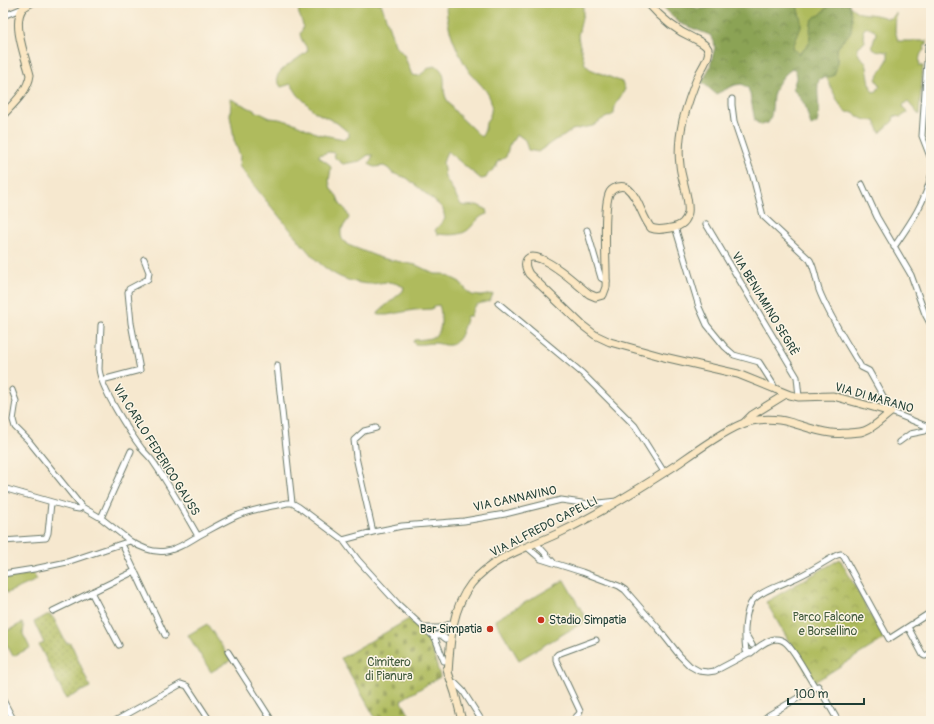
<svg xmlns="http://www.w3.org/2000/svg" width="934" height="724" font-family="Pangolin,sans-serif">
<defs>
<pattern id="forest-crowns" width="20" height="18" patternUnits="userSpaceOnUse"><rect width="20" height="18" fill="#8ba354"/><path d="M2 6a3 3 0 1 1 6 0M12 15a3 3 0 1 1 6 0" fill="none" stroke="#718646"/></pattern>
<pattern id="cemetery-stones" width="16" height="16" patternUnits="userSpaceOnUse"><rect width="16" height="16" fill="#afbb5d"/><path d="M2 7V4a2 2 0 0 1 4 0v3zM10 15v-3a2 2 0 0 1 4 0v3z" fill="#8e994e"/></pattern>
<pattern id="park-crowns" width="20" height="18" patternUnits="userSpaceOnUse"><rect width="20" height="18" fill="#afbb5d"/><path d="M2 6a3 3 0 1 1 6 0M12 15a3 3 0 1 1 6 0" fill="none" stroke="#8e994e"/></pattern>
<pattern id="garden-dots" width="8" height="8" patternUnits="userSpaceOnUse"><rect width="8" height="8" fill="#afbb5d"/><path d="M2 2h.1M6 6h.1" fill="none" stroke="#8e994e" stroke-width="1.8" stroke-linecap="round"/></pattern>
</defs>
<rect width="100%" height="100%" fill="#fcf5e5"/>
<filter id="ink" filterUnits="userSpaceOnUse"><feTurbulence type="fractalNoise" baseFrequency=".025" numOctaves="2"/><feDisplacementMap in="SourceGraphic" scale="8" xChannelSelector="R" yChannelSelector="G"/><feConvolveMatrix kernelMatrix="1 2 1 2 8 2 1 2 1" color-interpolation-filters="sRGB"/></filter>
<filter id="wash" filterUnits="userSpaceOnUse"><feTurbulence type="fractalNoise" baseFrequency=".012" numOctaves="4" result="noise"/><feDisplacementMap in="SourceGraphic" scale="16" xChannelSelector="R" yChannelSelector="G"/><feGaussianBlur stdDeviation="0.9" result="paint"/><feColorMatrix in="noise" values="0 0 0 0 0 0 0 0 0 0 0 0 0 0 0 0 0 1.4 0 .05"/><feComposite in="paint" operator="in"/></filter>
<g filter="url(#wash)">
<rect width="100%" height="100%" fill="#f6e8cf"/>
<path fill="#afbb5d" stroke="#677c48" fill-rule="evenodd" d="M298,3h83l14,42 9,10 8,20 7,1 11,-9 7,-1c12,10 4,19 9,32 7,15 24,27 35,39 4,-5 4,-8 5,-14 2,-4 4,-7 5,-11 4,-20 -16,-30 -24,-44 -11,-19 -20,-39 -21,-61l4,-4h133v11l-5,21 1,7 6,22 5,5 32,13 3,7c-4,9 -11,13 -11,25l-13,6 -8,6 -21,4 -8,6 -9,4 -17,12 -10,-2 -3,-10 -8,-6 -8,12 -3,11 -9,5 -1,5 -8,7 -2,4 -5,1 -34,-28 -4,12 2,14 16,28 5,1 11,-1 9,4 1,5c-7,2 -10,6 -15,12 -9,11 -22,9 -35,8l-2,-4 10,-11 -2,-10 -5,-5 -31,-26 -15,-5 -3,-4 -5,-3 -10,1 -5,-3 4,-9h-5l-8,6 -17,3 -8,-6 -1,-5 -5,-1 -10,3v2l10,7 2,4 -2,13 2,8 6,7 3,8 6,6 3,8 -8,12v5l1,4 6,6 33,13 35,7 19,9h9l16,8 8,10 4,3 9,1 12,-2 -3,7c-11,3 -17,2 -19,15h-4c-3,9 -7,28 -17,29 -5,1 -11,-2 -16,-2 -7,0 -11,2 -19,1l-2,-2 1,-2c15,-1 27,-1 27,-19 0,-6 0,-11 -2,-16l-5,1 -2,3 -18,1 -27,5h-9l1,-4 24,-20 1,-4c-14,-7 -17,-5 -32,-3 -9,0 -19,-2 -27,-5 -27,-10 -44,-37 -62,-58 -15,-18 -30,-36 -44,-55l1,-10 -6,-16 -1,-8 -3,-16 1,-17 39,19 9,1 15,4 24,11 26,5 5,-2v-4l-12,-10 -22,-11 -17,-17 -7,-11 -10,3c-1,-2 -4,-6 -4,-9 1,-10 25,-20 31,-28 -3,-6 -7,-9 -8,-16 5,-8 2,-12 -1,-20 -1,-4 0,-7 -1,-11z
M797,3h33c-3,4 -7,9 -10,12 -2,1 -5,2 -6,3 -9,10 4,24 -16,36l-5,-6c2,-9 8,-17 8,-25 0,-7 -4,-13 -4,-20z
M849,5c11,12 17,7 31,11 6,1 5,3 12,2l4,-5 -1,17 3,11h29v3h-2l-1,6c-5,4 -5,10 -4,16h3l-4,49 -11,-13 -4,2 -1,3 3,3 1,3 -6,4 -7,-1 -1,5 -13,12 -5,-12c-8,-1 -16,-1 -21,-9 -3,0 -5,1 -7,0 -7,-2 -17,-28 -21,-35l7,-1 5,-13 -1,-14 4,-6 5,-5 6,-13zM865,28c5,-1 9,1 11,5l-4,14 2,3 14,2v7l-12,20 4,6 -3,6 -4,1 -2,-3 -5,-27 -6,-5 -3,-6 1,-4 7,-5 -2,-11z
M33,573l4,7 -30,13 -4,-7v-7z
M564,580l23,40 -68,40 -24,-40z
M22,623l2,4 -1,7 7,14 -17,8 -10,-18v-5z
M207,624l24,36 -20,12 -23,-37z"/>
<path fill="url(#forest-crowns)" stroke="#557044" d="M659,3c7,0 16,-1 23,0 10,3 16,8 27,4l1,-4h87c0,7 4,13 4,20 0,8 -6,16 -8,25l5,6c20,-12 7,-26 16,-36 1,-2 4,-2 6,-3 4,-3 7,-8 10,-12h19l3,15 -1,14c-4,5 -10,10 -13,15 -4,10 3,16 -5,29l-14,3c-4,15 3,28 -2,44l-6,3 -6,-21 -12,-17 4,-13 -3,-7c-9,4 -19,18 -21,28 -1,9 0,19 -5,27l-7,2 -6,-4 -5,-27 -2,-6 -6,-4 -7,1 -19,9 -14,-12 8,-15 5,-20 -1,-6 -4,-6 -31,-12z"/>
<path fill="url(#cemetery-stones)" stroke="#677c48" d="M409,619l20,19 11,39 -39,23 9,16 -8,5h-25l-36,-63z"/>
<path fill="url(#park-crowns)" stroke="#677c48" d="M840,559l44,80 -71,44 -47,-81z"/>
<path fill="url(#garden-dots)" stroke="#677c48" d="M47,615h4l3,4 12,24h4l3,5 17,39 -24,12 -27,-54 5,-2 -10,-21z"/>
</g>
<g filter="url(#ink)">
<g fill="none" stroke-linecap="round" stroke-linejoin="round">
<g stroke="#6a796a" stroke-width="7">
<path id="street" d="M3,16l20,-8
M928,46l-6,90 9,23
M732,99v6l2,16 19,56 10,39 47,44c5,9 6,20 9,30 10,26 28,53 42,77l8,4 19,34 1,7
M862,184l15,33 34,58 14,39 6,11
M706,224l88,148 3,5 2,20
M587,230l14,48 6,3
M676,230l23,77 8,18 18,22 9,8 25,7 14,22 2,6
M894,247c15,-22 31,-44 37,-71
M498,303l84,70 53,53 29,46
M101,325l-2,44c2,20 31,64 43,80 4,5 9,9 12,14 16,23 30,49 44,73
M277,365l15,138
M102,380l38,-10 -9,-47 -3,-31 1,-3 19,-10 1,-7 -5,-13
M12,390l4,11 -3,19 2,7 13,13 54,67 19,11 29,23
M891,412l40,16
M899,442l11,-8 15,-3 3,-5
M3,488l70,20 6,1 3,-2
M101,518l30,-67
M373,532l-17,-75 -2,-17 10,-9 12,-3
M343,540l30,-8 29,-6 62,-5 41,-7 56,-14 28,4 28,-3
M3,541l43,-3 2,-5 3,-30
M536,543l17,19
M122,544l43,91
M527,547l14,12 41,13 37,14 6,4 33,38 22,28 10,10 9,5 9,1 7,-1 34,-18
M3,574l31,-5 33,-7 63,-21c29,18 42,11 68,-5 13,-7 25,-14 38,-20 16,-7 34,-9 51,-13h5l7,4 44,33 15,20 40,44 37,34 9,23
M91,592l28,53
M53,611l82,-40
M908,627l15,28 2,1 6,-3
M425,628h14l11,-4
M432,635h9l5,4
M746,635l6,10
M228,652l44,69
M451,682l4,1 8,8 19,30
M815,687c-7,-11 -20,-36 -29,-44 -3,-3 -7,-4 -11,-4 -9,1 -18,9 -24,14l-5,-2c-2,-14 -2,-40 7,-51 8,-9 27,-15 38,-20 16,-6 31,-17 46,-25l4,-1 3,3 45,82 42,-27
M3,700l11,21
M115,721l66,-37 6,2 23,35
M572,721l7,-7 1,-3 -24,-51v-4l2,-2 38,-14
M762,721l7,-6 49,-29 20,35"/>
</g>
<g stroke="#6a796a" stroke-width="9">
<path id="secondary" d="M648,3c13,15 27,27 45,35 5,3 12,5 15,11 0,1 1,4 0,6 -1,6 -6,13 -9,19 -6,14 -12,31 -16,46 -3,14 -5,31 -3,45 1,20 23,58 -9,63 -7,1 -13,3 -20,0 -9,-11 -13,-32 -24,-40 -5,-3 -13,-1 -17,4 -8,13 -3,77 -4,95l-3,8 -7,2 -7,-3c-15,-12 -30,-27 -48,-35 -15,-6 -19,3 -12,15l53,51 13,10 15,7 54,15 74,17 52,21 9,2 34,-1 58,16
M3,115c10,-11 25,-24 27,-40 -4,-16 -19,-53 -7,-67 2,-2 6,-4 8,-5
M744,423l8,-8 34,-21
M447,669l8,24 7,28
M448,674c2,-31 3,-64 23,-90 22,-28 59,-37 90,-52 40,-19 78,-43 115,-67 19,-13 54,-39 75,-44 35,-7 49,8 80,12 6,1 12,0 18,0 5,-1 10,0 15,-2 10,-3 18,-12 27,-19"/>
</g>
<use href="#street" stroke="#fff" stroke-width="5"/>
<use href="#secondary" stroke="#fbe7c3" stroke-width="7"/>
</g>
</g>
<g fill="#c8321e" stroke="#fcf5e5" stroke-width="1.5">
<circle cx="541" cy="620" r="4"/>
<circle cx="490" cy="629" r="4"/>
</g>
<g text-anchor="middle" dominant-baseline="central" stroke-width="3" stroke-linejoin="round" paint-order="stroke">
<g font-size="12" fill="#1f3d34" stroke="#fcf5e5">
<text transform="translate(765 304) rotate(59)">VIA BENIAMINO SEGRÈ</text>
<text transform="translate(874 398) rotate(16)">VIA DI MARANO</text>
<text transform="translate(156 450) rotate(58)">VIA CARLO FEDERICO GAUSS</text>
<text transform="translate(515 499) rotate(-12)">VIA CANNAVINO</text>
<text transform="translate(544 527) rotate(-27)">VIA ALFREDO CAPELLI</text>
</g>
<g font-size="12" fill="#435c3e" stroke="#fcf5e5">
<text x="828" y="617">Parco Falcone<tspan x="828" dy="14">e Borsellino</tspan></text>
<text x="389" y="662">Cimitero<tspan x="389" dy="14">di Pianura</tspan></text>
</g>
<g font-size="12" fill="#1f3d34" stroke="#fcf5e5" text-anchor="start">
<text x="549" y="620">Stadio Simpatia</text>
<text x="482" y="629" text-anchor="end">Bar Simpatia</text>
</g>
</g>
<rect width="934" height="724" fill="none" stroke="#fcf5e5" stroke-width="16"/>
<path d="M788 698v6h76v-6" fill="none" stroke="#1f3d34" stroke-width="2"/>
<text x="794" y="698" font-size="12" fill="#1f3d34" stroke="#fcf5e5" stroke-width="3" paint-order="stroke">100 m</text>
</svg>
